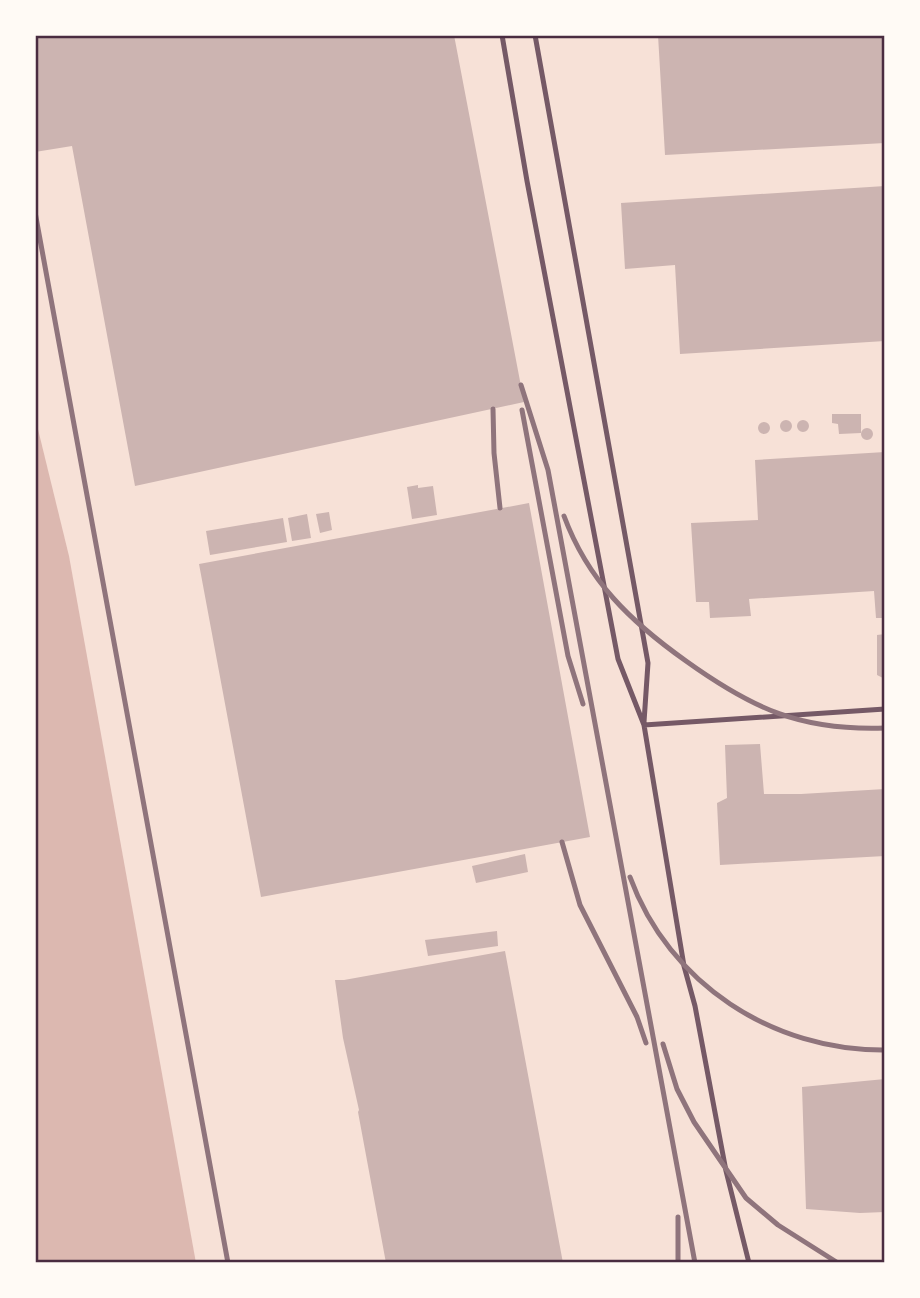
<svg xmlns="http://www.w3.org/2000/svg" width="920" height="1298" font-family="Figtree,sans-serif">
<rect width="100%" height="100%" fill="#f7e1d7"/>
<path fill="#dcb8b0" d="M35,417l34,139 127,707h-161z"/>
<path fill="#ccb4b1" d="M35,35h419l70,367 -389,84 -63,-340 -37,6z
M658,35h227v108l-220,12z
M885,186v155l-205,13 -5,-89 -50,4 -4,-66z
M832,414h29v19l-22,1 -1,-10 -6,-1z
M797 426a6 6 0 1 1 12 0a6 6 0 1 1-12 0Z
M780 426a6 6 0 1 1 12 0a6 6 0 1 1-12 0Z
M758 428a6 6 0 1 1 12 0a6 6 0 1 1-12 0Z
M861 434a6 6 0 1 1 12 0a6 6 0 1 1-12 0Z
M885,452v166h-9l-2,-27 -125,8 2,17 -41,2 -1,-16h-13l-5,-79 67,-3 -3,-60z
M418,485v3l15,-2 4,29 -25,4 -5,-32z
M529,503l61,334 -329,60 -62,-333z
M329,512l3,18 -12,3 -4,-19z
M307,514l4,24 -19,3 -4,-23z
M283,518l4,24 -77,13 -4,-24z
M885,634v44h-2l-6,-3v-40z
M760,744l4,50h37l84,-5v67l-165,9 -3,-62 10,-5 -2,-53z
M525,854l3,18 -52,11 -4,-17z
M497,931l1,15 -70,10 -3,-16z
M505,951l58,312h-177l-28,-151 1,-2 -16,-72 -8,-58h9z
M885,1079v133l-25,1 -54,-4 -4,-122z"/>
<g fill="none" stroke-linecap="round" stroke-linejoin="round">
<path stroke="#755966" stroke-width="5" d="M502,35l25,146 91,478 26,66 40,241 11,40 31,165 23,92
M535,35l113,628 -4,59
M644,725l241,-16"/>
<path stroke="#8f747c" stroke-width="5" d="M35,212l193,1051
M521,385l27,85 147,793
M493,409l1,44 6,55
M522,410l46,246 15,48
M564,516c24,65 67,106 122,145 67,48 115,70 199,67
M562,842l18,63 57,112 9,26
M630,877c39,107 143,174 255,173
M663,1044l14,45 17,33 52,76 32,27 60,38
M678,1217v46"/>
</g>
<rect width="920" height="1298" fill="none" stroke="#fffaf5" stroke-width="74"/>
<rect x="37" y="37" width="846" height="1224" fill="none" stroke="#4a2c40" stroke-width="2.5"/>
</svg>
